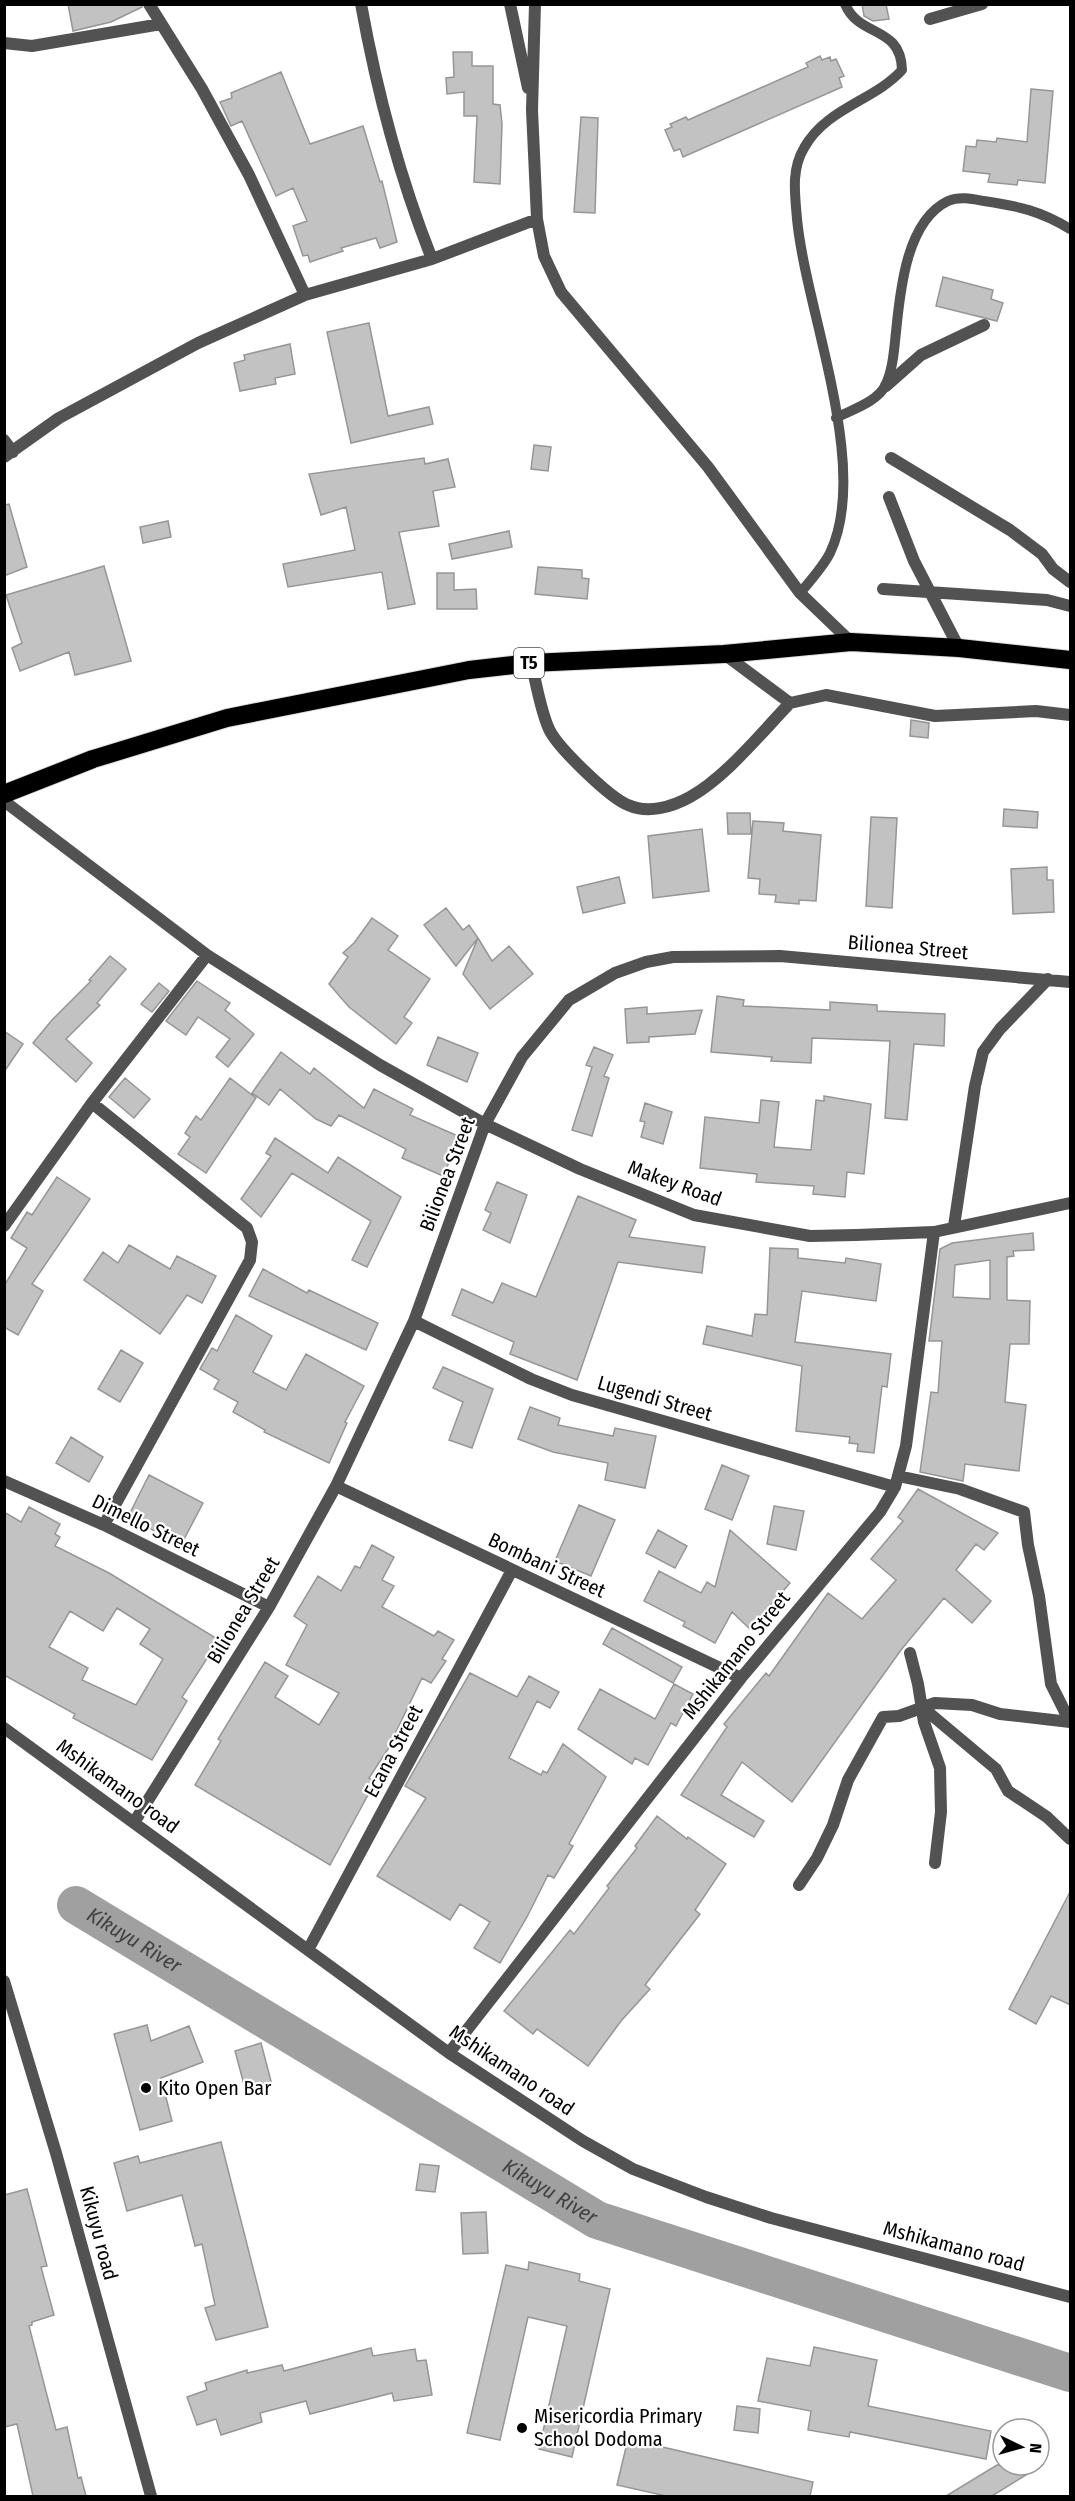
<svg xmlns="http://www.w3.org/2000/svg" width="1075" height="2501" font-family="'Fira Sans Condensed',sans-serif">
<rect width="100%" height="100%" fill="#fff"/>
<g fill="none" stroke-linecap="round" stroke-linejoin="round">
<path stroke="#a0a0a0" stroke-width="38" id="s1" d="M76,1905l521,315 473,153"/>
</g>
<path fill="#c2c2c2" stroke="#969696" stroke-width="1.5" fill-rule="evenodd" d="M68,4h73l1,3 -31,15 -38,9z
M862,4h24l3,15 -16,2 -9,-5z
M453,52h19v14h21v38l7,1 2,19 -2,60 -26,-2 3,-66h-13v-24l-17,2 -1,-16 8,-1z
M820,56l2,4 8,-3 1,4 5,-2 8,17 -5,2 3,9 -159,70 -3,-8 -6,2 -9,-21 7,-3 -2,-3 16,-7 2,3 120,-53 -2,-4z
M281,72l29,72 53,-18 17,56 2,-1 15,61 -17,6 -4,-10 -35,10 2,3 -33,11 -2,-7 -5,1 -10,-30 14,-5 -14,-33 -17,8 -34,-75 -11,5 -11,-24 12,-4 -1,-5z
M1031,89l22,2 -8,92 -27,-3 -1,5 -29,-3 2,-8 -27,-3 3,-25 10,1 1,-7 19,2 1,-4 30,4z
M581,117l17,1 -3,95 -21,-1z
M943,277l50,13 -2,9 12,4 -6,18 -61,-15z
M369,323l19,93 41,-9 4,17 -82,19 -24,-111z
M290,344l5,30 -20,4 1,6 -36,7 -6,-28 11,-3 -1,-5z
M534,445l17,2 -3,24 -17,-2z
M424,458l1,6 23,-5 7,28 -22,4 6,35 -40,6 16,72 -27,5 -6,-37 -94,15 -5,-23 72,-14 -9,-43 -25,8 -12,-41z
M9,504l18,63 -23,9v-71z
M168,521l3,16 -28,6 -3,-16z
M509,531l3,16 -60,12 -3,-15z
M104,566l27,95 -56,14 -6,-23 -49,19 -8,-23 10,-5 -16,-48z
M538,567l44,3v8l7,1 -2,20 -52,-5z
M437,573h17v17l22,-1 1,20h-40z
M911,720l18,3 -1,15 -18,-2z
M1004,809l34,3 -1,16 -34,-2z
M727,813h23l1,21h-23z
M871,817l26,1 -5,90 -26,-2z
M753,821l31,2 -1,8 38,4 -5,66 -17,-1v4l-24,-2 1,-7 -17,-1 1,-15 -12,-1z
M702,829l7,62 -56,7 -5,-62z
M1047,867v13h6l1,32 -41,2 -2,-45z
M619,877l6,26 -42,10 -6,-26z
M446,908l17,22 6,-5 9,13 -22,28 -32,-41z
M372,918l26,18 -10,14 42,29 -26,38 8,6 -16,21 -47,-37 -20,-23 19,-27 -5,-4 11,-10z
M478,938l14,23 17,-15 24,28 -43,35 -27,-35z
M110,956l16,13 -29,34 3,2 -34,34 26,24 -16,19 -43,-39 19,-23 39,-39 -2,-1z
M197,981l33,22 -5,7 29,24 -26,33 -12,-10 14,-18 -32,-22 -12,18 -20,-14z
M159,983l10,8 -17,21 -11,-8z
M717,996l27,4 -1,6 87,4v-8l47,3v6l68,3 -1,32 -30,-2 -7,76 -22,-2 5,-77 -78,-3 -1,25 -40,-2 1,-4 -61,-5z
M647,1007v7l55,-4 -7,24 -46,3v5l-22,1 -2,-34z
M4,1031l19,13 -19,28z
M438,1037l40,16 -11,29 -40,-17z
M594,1047l19,8 -9,21 5,2 -17,58 -20,-6 20,-63 -6,-2z
M281,1052l29,22 4,-6 50,40 10,-19 39,20 -3,6 50,22 -17,39 -41,-18 4,-9 -67,-34 -8,11 -15,-7 -36,-30 -11,16 -17,-12z
M125,1078l25,21 -16,19 -25,-21z
M230,1078l26,20 -50,75 -28,-19 12,-17 -5,-4 11,-17 5,4z
M824,1096l47,8 -7,70 -17,-2 -2,25 -32,-3 1,-8 -58,-4 1,-8 -57,-6 5,-51 54,6 2,-23 18,2 -5,45 37,3 5,-50 8,1z
M645,1103l27,9 -9,32 -22,-7 4,-15 -5,-1z
M275,1138l53,35 10,-16 63,40 -34,70 -15,-7 19,-39 -79,-48 -31,44 -20,-18 30,-43 -5,-3z
M57,1177l33,22 -58,85 11,7 -25,44 -14,-8v-41l23,-38 -16,-10 16,-26 5,3z
M497,1182l30,13 -17,48 -27,-13 8,-17 -6,-3z
M578,1196l58,24 -7,17 76,10 -3,26 -84,-11 -41,118 -67,-26 4,-12 -62,-27 10,-26 31,14 9,-20 34,14z
M1033,1233l1,17 -21,1 1,5 -7,1v43l23,1 -1,43h-19l-5,58 21,3 -7,66 -54,-7 -2,17 -43,-9 11,-80 7,1 4,-52h-13l11,-92 12,-6zM990,1260v39l-37,-2 2,-32z
M129,1245l41,24 7,-13 39,20 -14,27 -15,-8 -27,39 -76,-54 19,-28 15,11z
M770,1248l28,1v9l47,5 1,-5 35,6 -5,37 -74,-10 -7,51 96,12 -4,33 -5,-1 -8,67 -17,-2 1,-7 -9,-1 1,-6 -54,-6 6,-65 -99,-22 4,-18 45,10 3,-22 12,1z
M263,1269l44,24 2,-3 69,33 -12,27 -117,-54z
M236,1315l36,21 -19,36 33,18 20,-36 58,32 -19,36 2,1 -18,40 -65,-31 1,-2 -32,-18 5,-10 -24,-13 5,-9 -19,-11 12,-21 5,3z
M121,1350l22,13 -23,39 -22,-13z
M443,1367l50,22 -21,59 -23,-8 14,-38 -30,-14z
M530,1407l30,11 -2,7 55,11 2,-8 41,8 -11,52 -40,-8 3,-17 -55,-11 -35,-13z
M71,1437l32,20 -14,25 -33,-19z
M722,1465l27,11 -17,44 -27,-11z
M149,1475l54,28 -22,42 -53,-28z
M918,1489l80,44 -14,17 -8,-6 -20,26 35,31 -19,22 -28,-25 -43,52 -109,152 -50,-40 -21,33 43,26 -10,16 -73,-42 46,-68 -3,-3 42,-51 3,3 59,-83 34,26 34,-39 -25,-21 32,-38 -5,-4z
M579,1505l36,15 -24,56 -36,-15z
M774,1506l30,5 -8,39 -29,-6z
M29,1507l31,17 -5,10 5,3 -5,9 54,27 110,67 -37,57 5,4 -35,59 -79,-42 2,-4 -71,-39v-163l17,10zM117,1608l33,21 -10,15 23,15 -27,46 -54,-25 6,-12 -39,-21 21,-36 33,20z
M658,1530l29,16 -12,22 -29,-15z
M730,1530l60,53 -40,46 -18,-17 -17,31 -32,-17 2,-4 -41,-21 15,-30 42,22 6,-11 8,5z
M372,1545l22,12 -12,23 12,6 -12,21 52,29 4,-5 16,9 -12,19 4,2 -15,22 -9,-5 -28,58 2,1 -27,41 6,4 -45,83 -135,-80 26,-44 -3,-2 47,-77 23,14 -13,21 44,28 20,-32 -53,-28 21,-40 -13,-9 24,-40 23,15 14,-25 5,2z
M612,1628l70,39 -9,16 -70,-39z
M470,1673l47,24 12,-21 30,16 -9,16 -13,-7 -28,57 32,17 2,-4 4,2 16,-29 43,33 -37,67 4,2 -19,32 -6,-3 -21,42 -27,46 -26,-15 16,-26 -30,-18 -10,16 -73,-44 49,-78 -21,-12z
M674,1684l19,10 -17,32 -5,-3 -23,42 -13,-7 -3,6 -54,-35 22,-40 55,30z
M657,1816l30,23 1,-2 38,27 -31,46 5,4 -55,71 5,4 -29,32 -33,45 -51,-37 -4,5 -29,-23 66,-81 4,4 35,-46 -2,-2 30,-38 -2,-2z
M1071,1890v115l-20,-9 -15,28 -27,-15z
M147,2025l4,16 38,-15 14,36 -42,16 11,43 -32,9 -26,-96z
M261,2043l11,42 -26,7 -11,-41z
M221,2142l47,185 -52,13 -11,-32 10,-3 -13,-61 -7,2 -13,-51 -55,16 -13,-48 24,-7 2,7z
M420,2164l19,2 -4,26 -19,-2z
M27,2189l20,77 -6,1 13,48 -22,7v3l-3,1 27,104 11,-3 11,51 3,-1 5,19h-53l-16,-72 -13,3v-232z
M486,2212l2,41 -25,1 -2,-41z
M529,2262l51,12 -1,7 31,8 -38,168 -33,-8 28,-123 -39,-9 -28,123 -33,-7 39,-168 22,5z
M814,2347l63,13 -9,46 123,25 -5,28 -136,-27 -1,5 -41,-7 3,-19 -53,-10 9,-43 43,8z
M371,2348l2,8 42,-7 2,12 9,-1 6,35 -38,6 -2,-8 -82,21 -4,-13 -46,12 2,9 -41,13 -5,-16 -19,6 -10,-28 20,-7 -2,-7 42,-13v3l35,-8 2,6z
M737,2406l23,3 -2,24 -24,-3z
M628,2439l185,43 -3,14h-144l-49,-11z
M997,2465h45l-50,31h-46z"/>
<g fill="none" stroke-linecap="round" stroke-linejoin="round">
<g stroke="#dbdbdb" stroke-width="20">
<path id="highway" d="M4,794l89,-35 134,-41 242,-48 62,-7 193,-9 127,-12 108,6 111,12"/>
</g>
<path stroke="#525252" stroke-width="10" d="M836,418c15,-8 41,-16 49,-32 8,-16 9,-36 11,-54 4,-40 10,-111 52,-131 12,-5 25,-2 36,0 34,5 57,10 86,28
M800,593c10,-12 23,-26 30,-40 41,-86 -24,-241 -33,-334 -2,-25 -6,-49 7,-71 22,-40 70,-47 98,-78 -1,-45 -43,-32 -57,-66"/>
<path stroke="#525252" stroke-width="12" d="M149,4l53,85 47,86 56,120
M361,4c16,88 38,172 71,255
M510,4l18,84
M535,4l-3,106 5,109 7,37 17,36 147,175 92,126 51,49
M930,19l52,-15
M4,43l28,3 129,-22
M886,386l35,-31 63,-30
M4,440l9,12
M4,457l55,-39 139,-75 107,-48 127,-36 105,-40
M891,458l119,72 32,24 11,15 17,13
M889,497l25,64 45,87
M883,589l164,11 23,6
M724,654l66,49 36,-8 109,21 101,-5 34,4
M531,663c6,22 9,46 18,66 8,18 61,69 79,76 20,9 44,2 62,-8 36,-20 71,-64 100,-94
M4,801l203,154 173,110 105,59 95,45 114,46 116,21 46,-1 78,-3 136,-29
M92,1103l155,125 5,14 -2,18 -146,265
M4,1226l88,-123 115,-148
M954,1226l21,-140 8,-34 17,-23 48,-50
M414,1321l117,58 41,16 323,92
M898,1476l62,13 64,23 4,33 11,51 12,88 19,38
M4,1481l100,44 165,82
M336,1486l405,192
M910,1653l8,31 6,38 16,46 1,44 -6,51
M922,1707l74,62 12,22 39,26 23,22
M4,1728l445,325 134,88 50,28 73,28 65,21 299,79
M135,1821l134,-214 67,-121 78,-165 71,-197 37,-67 47,-57 46,-27 31,-11 27,-5 107,-1 290,26
M799,1885l18,-27 16,-33 15,-45 35,-63 16,-1 36,-13 37,2 28,9 70,8
M308,1950l204,-380
M4,1981l52,172 95,343
M449,2053l292,-375 139,-166 15,-25 11,-41 28,-214"/>
<use href="#highway" stroke="#000" stroke-width="18"/>
</g>
<g fill="#000" stroke="#fff" stroke-width="2">
<circle cx="146" cy="2088" r="6"/>
<circle cx="522" cy="2428" r="6"/>
</g>
<g text-anchor="middle" dominant-baseline="central" stroke-width="4.5" stroke-linejoin="round" paint-order="stroke">
<rect fill="#fff" stroke="#4c4c4c" stroke-width="1.5" x="514" y="648" width="30" height="30" rx="4.5"/>
<g font-size="18" font-weight="bold" fill="#000">
<text x="529" y="663">T5</text>
</g>
<g font-size="20" fill="#000" stroke="#fff">
<text transform="translate(908 947) rotate(5)">Bilionea Street</text>
<text transform="translate(447 1174) rotate(-69)">Bilionea Street</text>
<text transform="translate(675 1183) rotate(20)">Makey Road</text>
<text transform="translate(655 1398) rotate(16)">Lugendi Street</text>
<text transform="translate(146 1525) rotate(26)">Dimello Street</text>
<text transform="translate(547 1565) rotate(25)">Bombani Street</text>
<text transform="translate(243 1610) rotate(-59)">Bilionea Street</text>
<text transform="translate(736 1655) rotate(-51)">Mshikamano Street</text>
<text transform="translate(393 1751) rotate(-62)">Ecana Street</text>
<text transform="translate(118 1786) rotate(36)">Mshikamano road</text>
<text transform="translate(512 2070) rotate(34)">Mshikamano road</text>
<text transform="translate(99 2233) rotate(75)">Kikuyu road</text>
<text transform="translate(954 2246) rotate(15)">Mshikamano road</text>
</g>
<g font-size="20" fill="#000" stroke="#fff" text-anchor="start">
<text x="158" y="2088">Kito Open Bar</text>
<text x="534" y="2416">Misericordia Primary<tspan x="534" dy="23">School Dodoma</tspan></text>
</g>
<g font-size="21" font-style="italic" fill="#414141" stroke="#fff">
<text stroke="none"><textPath href="#s1" startOffset="68">Kikuyu River</textPath></text>
<text stroke="none"><textPath href="#s1" startOffset="554">Kikuyu River</textPath></text>
</g>
</g>
<rect width="1075" height="2501" fill="none" stroke="#000000" stroke-width="12"/>
<g transform="translate(1021 2447) rotate(95)"><circle r="28" fill="#ffffff" stroke="#999999" stroke-width="1.5"/>
<path d="M0-4.5L10 22L0 15L-10 22Z" fill="#000000"/>
<text y="-9" font-size="16" font-weight="bold" text-anchor="middle" fill="#000000">N</text>
</g>
</svg>
